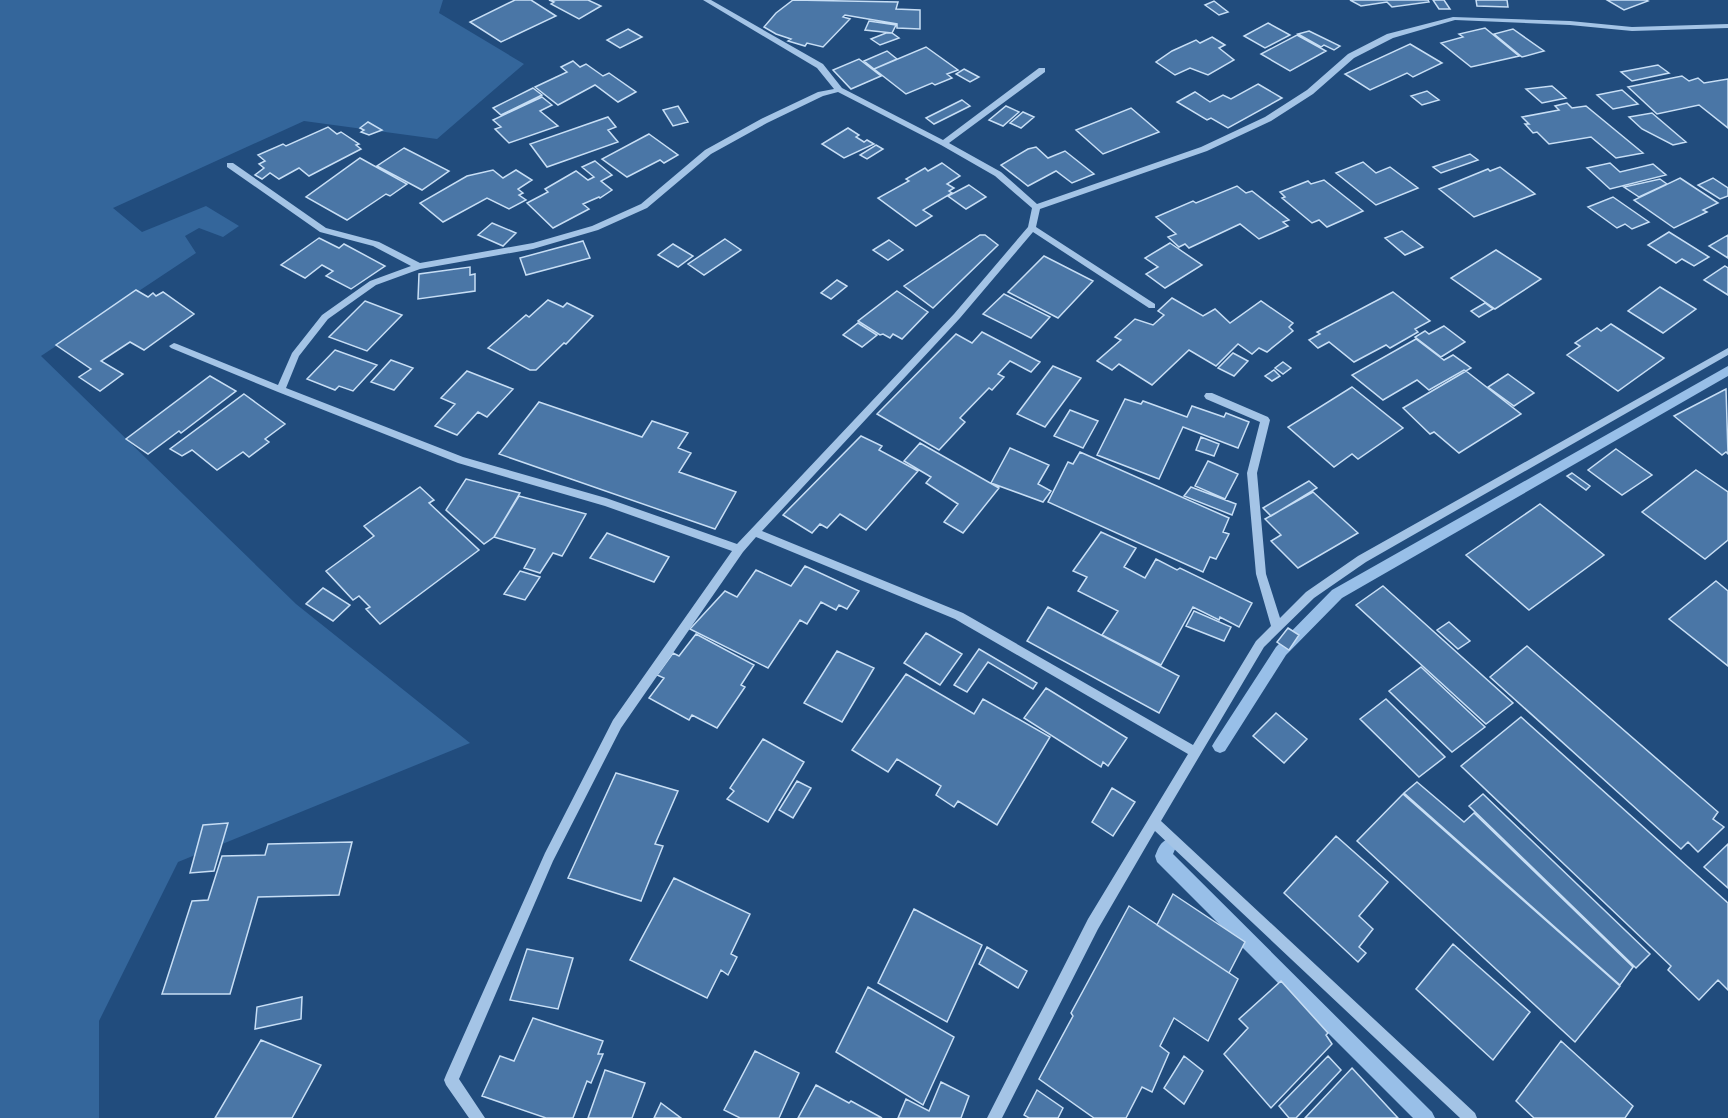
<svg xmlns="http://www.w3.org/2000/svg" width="1728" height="1118" font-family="'Roboto Condensed',sans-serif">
<rect width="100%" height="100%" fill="#214c7d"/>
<path fill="#34669b" d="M0,0h443l-4,13 85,51 -87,75 -133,-18 -191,87 29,24 64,-26 33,20 -16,11 -24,-9 -14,8 11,17 -155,103 255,248 174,139 -292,119 -79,159v97h-99z"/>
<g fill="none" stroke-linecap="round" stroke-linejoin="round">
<path fill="#98bfe8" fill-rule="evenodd" d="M1728,366v10l-386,222 -56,57 -61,96 -5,2 -5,-2 -3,-5 3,-5 61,-94 56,-57z
M1168,839l6,2 2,6 -3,7 259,258 3,6h-22l-256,-256 -2,-6c3,-7 5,-14 13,-17z"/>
</g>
<path fill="#4a76a6" stroke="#c7def5" stroke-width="1.5" d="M515,0h16l25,16 -55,26 -31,-20z
M549,0h39l13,6 -22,13 -28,-15 3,-2z
M793,0l105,2 -2,7 24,1v19l-23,-1v-4l-52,-9 -2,2 7,2 -27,28 -16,-4 -2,3 -17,-5 3,-2 -15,-5 -12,-7 12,-14z
M1350,0h78l1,2 -37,5 -5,-5 -26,4z
M1433,0h11l6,9h-11z
M1476,0h31l1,7 -31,-1z
M1607,0h39l2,1 -24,9z
M1214,1l14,11 -9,3 -14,-10z
M869,21l27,4 -4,8 -27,-3z
M1268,23l22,12 -25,13 -21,-12z
M1485,28l34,28 -48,11 -30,-24 22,-6 -4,-3z
M628,29l14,8 -22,11 -13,-8z
M1513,29l31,22 -22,6 -28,-23z
M1309,31l31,15 -6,4 -10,-5 -3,2 -23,-13z
M886,33h6l7,5 -19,7 -9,-6z
M1297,35l29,16 -36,20 -29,-17z
M1212,37l13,8 -6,3 15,12 -26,15 -18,-7 -15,7 -19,-13 16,-11 24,-11 4,3z
M1410,44l32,19 -29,14 -6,-4 -37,17 -25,-16z
M926,47l32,23 -11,4 5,4 -17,7 -3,-2 -26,11 -32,-25z
M887,51l10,8 -23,10 -10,-8z
M859,59l22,17 -30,13 -18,-19z
M573,61l7,6 6,-3 17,12 6,-3 27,19 -18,10 -23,-17 -37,20 -23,-18 32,-15 -6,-5z
M1658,65l11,8 -37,8 -11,-9z
M964,69l15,8 -9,5 -14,-8z
M1682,76l7,5 9,-3 6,5 24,-4v49l-29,-23 -42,9 -29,-27z
M1258,84l24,14 -54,30 -17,-10 -4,2 -30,-18 18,-10 15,10 13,-7 8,4z
M1552,86l14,12 -24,5 -16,-14z
M533,88l9,7 -41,20 -8,-7z
M1622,90l16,14 -25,5 -16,-14z
M1427,91l12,9 -17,5 -11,-9z
M542,97l10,8 -12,6 18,15 -49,17 -14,-14 6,-2 -8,-7z
M962,100l8,6 -36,18 -8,-6z
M1567,103l5,5 14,-2 57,47 -27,5 -25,-21 -42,7 -12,-12 -4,1 -8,-9h4l-7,-7 37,-7 -4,-4z
M678,106l10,16 -15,4 -10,-16z
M1006,106l13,6 -16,14 -14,-6z
M1131,108l28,24 -56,22 -27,-24z
M1023,112l11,5 -13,11 -11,-5z
M1652,113l34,29 -13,3 -31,-16 -13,-12z
M608,117l8,10 -8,3 10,12 -71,25 -17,-23z
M368,122l14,8 -13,5 -8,-3 3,-2 -4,-2z
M328,127l9,7 4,-2 18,12 -3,1 5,4 -52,27 -10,-8 -20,11 -9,-6 -8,6 -7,-4 9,-7 -5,-4 6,-3 -7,-6 25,-11 3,2z
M848,128l11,7 -3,2 8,5 3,-2 7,4 -30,14 -22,-14z
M649,134l29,21 -14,8 -4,-3 -33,17 -25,-18z
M876,145l7,4 -16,10 -7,-4z
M1036,147l12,11 17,-7 29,23 -22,9 -16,-12 -28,15 -27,-21 27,-16z
M404,148l45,23 -27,19 -45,-24z
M1470,154l8,6 -37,13 -8,-6z
M360,158l47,26 -17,12 -4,-2 -39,26 -41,-23z
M595,161l17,14 -11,6 11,9 -12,8 -1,-1 -16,7 6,5 -36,19 -26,-25 21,-11 -3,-3 31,-18 12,9 6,-3 -12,-10z
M1363,162l13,11 14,-6 28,21 -42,17 -40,-32z
M942,163l18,13 -13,8 7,4 -5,3 3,2 -29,17 9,6 -16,10 -38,-28 31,-17 -3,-2 19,-11 3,3z
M1610,163l10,9 33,-8 13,11 -56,14 -23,-21z
M1500,167l35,27 -61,23 -35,-28 49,-20 2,2z
M493,170l10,8 13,-8 16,10 -14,9 5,4 -4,2 7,5 -17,9 -22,-11 -44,24 -23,-19 47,-27z
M1680,178l38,25 -15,7 4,2 -33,16 -40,-28z
M1713,178l15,10v8l-8,3 -22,-14z
M1660,179l7,5 -28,13 -15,-10z
M1324,180l39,31 -36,16 -8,-7 -7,3 -30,-25 3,-1 -5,-5 28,-11 3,3z
M969,185l17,12 -20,12 -18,-13z
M1237,186l9,7 6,-2 37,29 -6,2 5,4 -29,13 -19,-15 -51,24 -4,-4 -6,3 -11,-10 8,-3 -20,-17 37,-16 3,2z
M1613,197l36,25 -17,7 -7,-5 -8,4 -29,-21z
M492,223l24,10 -13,13 -25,-11z
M1402,231l21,16 -18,8 -20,-17z
M1669,232l40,25 -15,9 -12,-7 -6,4 -28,-18z
M980,235h5l13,10 -65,63 -29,-22z
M1728,235v23l-19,-12z
M319,238l20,10 5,-4 41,22 -34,23 -25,-13 7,-5 -11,-6 -17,13 -24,-13z
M725,239l16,11 -37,25 -16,-11z
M889,240l14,10 -15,10 -15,-10z
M583,241l7,17 -64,17 -6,-17z
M1170,243l32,22 -37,23 -19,-14 12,-7 -13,-9z
M673,244l20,12 -15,11 -20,-12z
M1496,250l45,29 -46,30 -44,-31z
M1044,256l49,25 -35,37 -50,-26z
M1725,266l3,2v27l-24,-15z
M470,267v8l5,-1v17l-57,8 1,-25z
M837,280l10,6 -16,13 -10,-6z
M1660,287l36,22 -33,24 -35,-22z
M136,290l12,7 5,-4 3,3 7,-4 31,22 -50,36 -14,-8 -29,19 22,13 -23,17 -21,-14 12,-8 -35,-24z
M897,291l31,21 -26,27 -9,-5 -3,4 -7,-4 -3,1 -22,-14z
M1393,292l37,29 -15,8 3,3 -28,16 -4,-3 -32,17 -25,-20 -11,6 -9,-8 11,-6 -3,-2z
M1004,294l46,23 -19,21 -48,-24z
M1172,298l31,18 12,-7 15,14 31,-22 32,22 -4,4 4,4 -26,21 -8,-4 -7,6 -14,-10 -22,22 -27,-16 -37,35 -33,-21 -7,6 -15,-9 24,-21 -6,-3 20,-18 18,6 11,-10 -6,-4z
M548,300l15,7 4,-4 26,13 -27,28 -2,-1 -28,27h-6l-42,-22 38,-33 3,2z
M365,301l37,14 -35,36 -38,-14z
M1485,303l8,6 -14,8 -8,-6z
M858,323l19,12 -15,12 -19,-12z
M1611,324l53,34 -46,33 -51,-36 13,-9 -5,-3 22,-15 4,3z
M1444,326l21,16 -24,15 -26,-20 10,-6 4,3z
M982,332l58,30 -9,10 -21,-11 -12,13 6,3 -12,13 -3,-2 -29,30 5,4 -26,28 -62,-36 79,-80 16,9z
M1416,339l28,21 9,-5 18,13 -5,3 -2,-1 -35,20 -12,-10 -34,20 -31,-25z
M335,350l42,15 -24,26 -14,-5 -4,4 -28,-11z
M1233,353l15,8 -14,15 -16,-8z
M391,360l22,8 -19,22 -23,-8z
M1283,362l8,6 -8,6 -8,-6z
M1053,366l28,12 -36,49 -28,-13z
M1274,370l6,6 -8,5 -7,-5z
M467,371l46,18 -26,28 -9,-5 -21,23 -22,-9 20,-22 -14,-6z
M1466,371l55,43 -62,39 -25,-21 -4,2 -27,-26z
M1508,374l26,19 -20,13 -26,-19z
M210,376l26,15 -55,42 -2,-2 -31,23 -22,-15z
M1352,387l51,41 -45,31 -6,-5 -18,13 -46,-40z
M1726,389l2,65 -2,-2 -4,3 -48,-39z
M244,394l41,30 -20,15 4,3 -20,15 -6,-5 -26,18 -25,-20 -10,6 -12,-7z
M1125,399l16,5 2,-3 44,16 5,-11 32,11 2,-4 23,9 -11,26 -55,-21 -24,52 -62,-24z
M539,402l103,35 10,-16 36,12 -10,15 13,5 -12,19 57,20 -21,37 -216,-75z
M1070,410l28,11 -15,27 -29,-12z
M861,436l21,10 -3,4 39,21 -52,59 -26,-16 -13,14 -7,-4 -8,9 -29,-18z
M1201,437l18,7 -5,12 -18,-6z
M920,443l79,45 -36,45 -19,-11 14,-18 -32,-21 5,-6 -27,-16z
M1010,448l39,17 -11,19 13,7 -8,11 -52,-19z
M1616,449l36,26 -30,20 -34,-25z
M1080,452l149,66 -6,14 6,2 -13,25 -6,-2 -7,15 -155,-70 20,-40 5,2z
M1208,461l30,13 -13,25 -30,-13z
M1696,470l32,22v48l-23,19 -63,-47z
M1572,473l18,13 -4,4 -19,-14z
M466,479l54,14 -26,44 -10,7 -38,-34z
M1309,481l8,7 -46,28 -8,-8z
M420,487l14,13 -5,3 50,47 -99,74 -14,-15 4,-2 -11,-11 -6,4 -27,-29 48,-35 -10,-10z
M1191,487l45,17 -4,11 -48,-19z
M1313,492l45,41 -60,35 -27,-27 10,-6 -16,-16z
M519,496l67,18 -24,42 -9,-3 -13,20 -16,-5 11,-19 -41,-12z
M1540,504l64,51 -75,55 -63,-55z
M1101,532l35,16 -12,19 21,11 11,-19 21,11 3,-2 72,35 -13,24 -19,-10 -1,3 -26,-13 -32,58 -59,-30 16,-24 -40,-20 9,-14 -14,-6z
M607,533l62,24 -15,25 -64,-24z
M805,566l54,25 -12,18 -8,-4 -3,5 -15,-8 -14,22 -7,-4 -32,48 -78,-39 35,-38 12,6 19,-27 35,16z
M520,571l20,6 -15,23 -21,-6z
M1716,581l12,10v75l-59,-47z
M1383,586l130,117 -27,21 -130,-119z
M323,588l27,17 -17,16 -27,-17z
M1048,607l131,69 -20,37 -132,-72z
M1194,611l37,16 -7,14 -38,-15z
M1449,622l21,19 -12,8 -21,-19z
M1288,628l11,7 -10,15 -12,-8z
M926,633l36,21 -22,31 -36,-22z
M696,634l58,31 -13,20 4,2 -28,41 -25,-13 -3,5 -40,-22 15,-20 -7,-3 16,-22 6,3z
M1527,646l191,166 -5,7 11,8 -26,25 -10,-10 -7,7 -191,-172z
M979,649l58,34 -4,6 -45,-27 -21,30 -13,-7z
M837,651l37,17 -32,54 -38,-19z
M1421,667l64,60 -33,25 -63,-61z
M906,674l68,40 9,-15 67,38 -53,88 -39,-24 -4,6 -18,-12 5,-9 -44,-27 -9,13 -36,-22z
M1046,688l81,50 -19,28 -5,-4 -2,5 -77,-49z
M1386,699l59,58 -26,20 -59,-58z
M1276,713l31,26 -23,24 -31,-27z
M1521,717l207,186v87l-10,-10 -19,20 -31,-30 3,-4 -210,-200z
M763,739l41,23 -36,60 -41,-23 7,-8 -4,-3z
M616,773l62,18 -23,53 8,2 -22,55 -73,-23z
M797,781l14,7 -18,30 -14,-8z
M1417,782l47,40 10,-9 159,154 -13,18 -216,-192z
M1112,788l23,14 -22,34 -21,-14z
M1403,794l217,192 -45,56 -218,-201z
M1483,794l167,160 -14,14 -167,-162z
M228,823l-14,48 -24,2 13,-48z
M1336,836l52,46 -29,34 14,13 -14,18 7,6 -8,9 -74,-69z
M352,842l-13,53 -81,2 -28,97h-68l30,-93 16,-1 14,-44 43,-1 3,-11z
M1728,844v44l-24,-21z
M674,878l76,36 -19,40 6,3 -9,18 -7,-5 -14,28 -77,-38z
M1173,894l72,48 -16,31 -72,-48z
M1129,906l109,73 -30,62 -34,-23 -14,28 9,7 -17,39 -10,-5 -16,31h-32l-55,-39 34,-63 -2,-3z
M914,909l68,36 -35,77 -69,-39z
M1453,944l77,68 -37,48 -77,-71z
M987,947l40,24 -9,17 -39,-24z
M527,949l46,9 -15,51 -48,-9z
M1281,981l47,52 -2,2 6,9 -61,64 -47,-54 24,-26 -9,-9z
M868,987l86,50 -31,68 -87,-53z
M302,997l-1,22 -46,10 2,-22z
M533,1018l70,23 -5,13h5l-12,29 -4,-2 -14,37h-27l-64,-22 18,-40 14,5z
M261,1040l60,25 -29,53h-77z
M1561,1041l72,65 -8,12h-91l-18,-17z
M755,1051l44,22 -20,45h-39l-16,-8z
M1184,1056l19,15 -19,33 -20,-16z
M1328,1056l13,14 -45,48h-7l-10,-12z
M1352,1068l46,50h-93z
M605,1070l40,13 -13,35h-44z
M941,1082l28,14 -8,22h-63l8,-19 23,12z
M816,1085l33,18 2,-2 31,17h-84z
M1037,1090l26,18 -5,10h-29l-5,-3z
M661,1103l20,15h-27z"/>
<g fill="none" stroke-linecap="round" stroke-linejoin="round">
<path fill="#a4c4e6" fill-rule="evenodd" d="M703,0h8l112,64 19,24 101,52 96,-72h6v4l-96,71 52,29 36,32 164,-57 64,-30 42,-27 41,-36 39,-20 66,-17 117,4 62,6 96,-3v4l-96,3 -62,-6 -115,-5 -62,18 -39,20 -41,36 -42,27 -64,30 -167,58 -4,18 119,77v4h-6l-116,-76 -73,86 -198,213 201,82 230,132 63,-104 15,-15 -15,-52 -9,-101 13,-51 -54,-23 -2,-3 2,-3h6l56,24 2,3 -13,53 9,101 14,44 26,-26 52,-36 370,-208v7l-362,207 -52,36 -50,49 -103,174 314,292 2,5h-17l-305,-287 -57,98 -96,189h-15l101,-199 100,-165 -233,-135 -199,-82 -13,15 -122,176 -68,133 -94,218 26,39h-16l-23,-33 -2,-5 2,-5 99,-222 68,-133 119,-169 -127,-45 -147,-43 -180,-71 -107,-44 -2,-2 5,-3 3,1 101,41 14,-32 30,-38 48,-34 41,-15 -38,-20 -53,-14 -93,-65v-4h6l93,65 53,14 41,21 113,-20 59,-17 49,-22 64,-54 56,-31 57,-27 16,-3 -17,-21zM838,92l103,53 54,31 37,32 -4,19 -74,87 -217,230 -131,-46 -143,-41 -177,-69 13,-32 29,-37 48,-34 44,-16 113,-20 65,-19 49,-22 64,-54 56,-31 56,-27z"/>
</g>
</svg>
